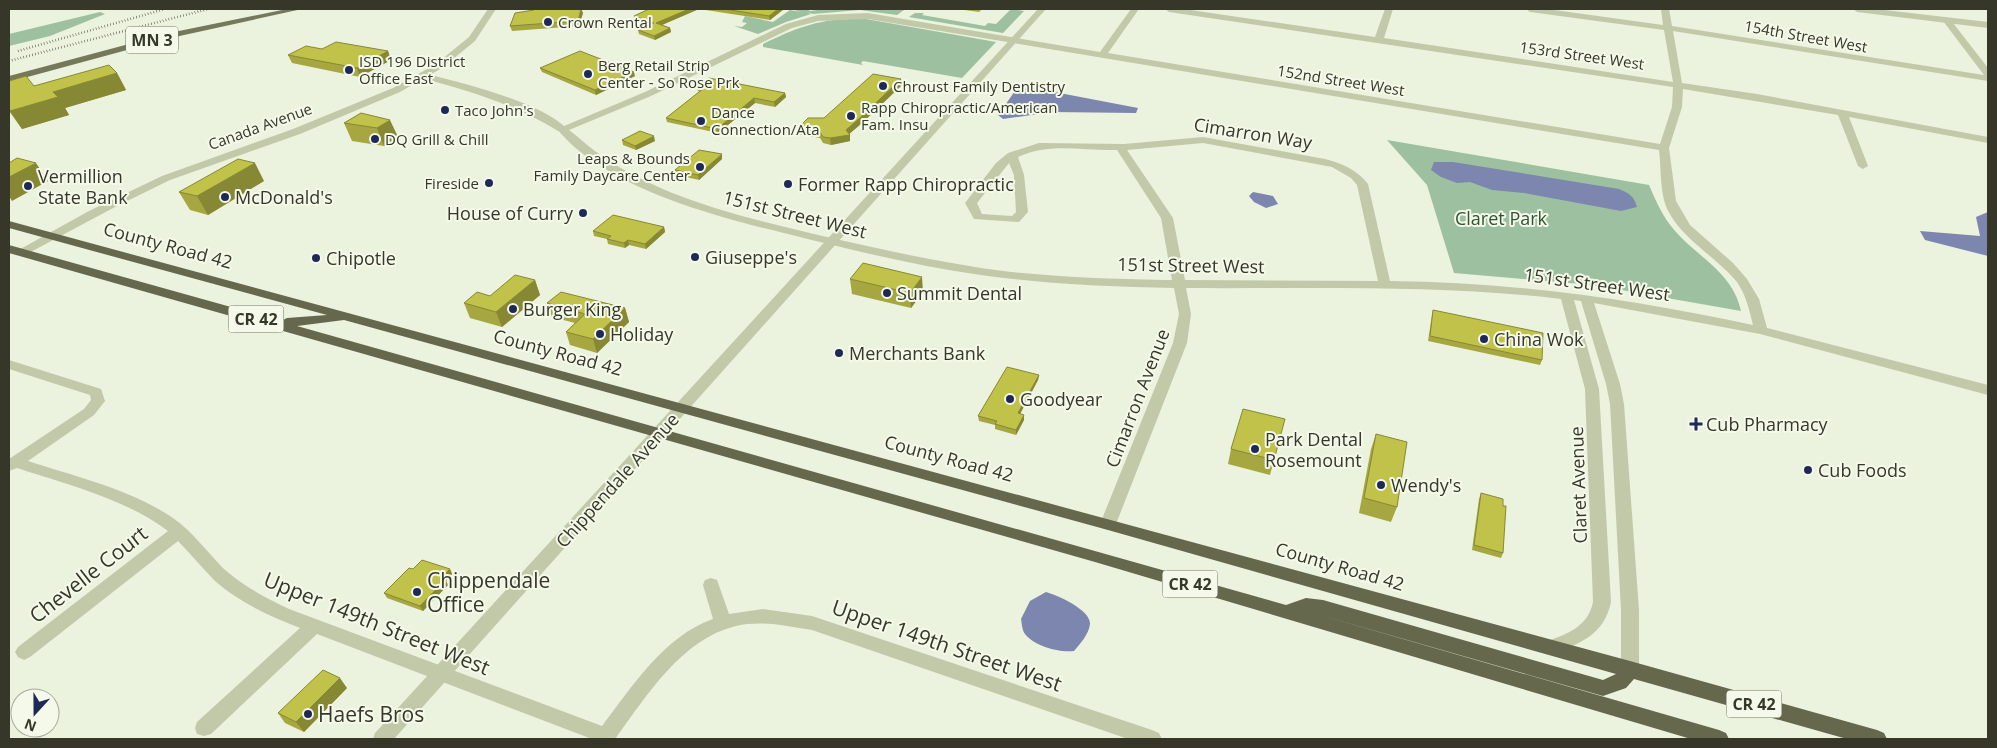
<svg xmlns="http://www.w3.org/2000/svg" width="1997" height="748" font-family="'Open Sans',sans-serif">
<rect width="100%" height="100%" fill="#ebf2dd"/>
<path fill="#9dc0a1" d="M791,9h16l3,2 14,-2 80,1 -7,5 -37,-5 -47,4 -7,-2 5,2 -25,8 -28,12 -24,-8 8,1 5,-4 -5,-1 3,-6 28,6 17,-12 11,2z
M1011,9l13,2 -21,22 -94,-16 6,-4h9l-2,2 63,11 3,-3 8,1z
M100,12l5,2 -55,22 -41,10v-12z
M851,18l15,1 130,23 -34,36 -99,-17 -2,2 2,2 -100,-18v-3c33,-16 51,-23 88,-26z
M1387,140l262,45c7,16 14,33 27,47 23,26 57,41 65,79l-148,-26 -139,-12 -27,-88z"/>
<path fill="#7d86ae" d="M1028,87l110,21 -2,5 -84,-1 -49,7 -5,-4 17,-24z
M1434,162h19l166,27c10,4 15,7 18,18l-16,4 -97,-18 -32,-3 -22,-8 -13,1 -16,-6 -10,-7z
M1253,192l20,4 5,8 -12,4 -12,-6 -5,-6z
M1988,212v44l-63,-16 -5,-9 60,5 -4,-19z
M1046,592c11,3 45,18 44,32 -1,10 -10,20 -16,27 -14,2 -40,-5 -49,-17 -3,-4 -3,-10 -4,-15l9,-18z"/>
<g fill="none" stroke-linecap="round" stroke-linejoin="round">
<path fill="#c2c9a9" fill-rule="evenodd" d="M488,9h8l-21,32 -33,27 -42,24 -100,42 -130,46 -55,27 -90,48h-8l-2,-3 74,-41 73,-35 131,-47 100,-41 43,-24 33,-27z
M1131,9h8l-31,44 552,91 12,-37 1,-20 -504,-75 -4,-3h19l191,28 10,-28h8l-9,29 289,44 -9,-52 -134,-18 -4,-3h21l116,16 -2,-16h8l3,17 312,49 -41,-54 7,-2 38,49v13l-315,-50 9,52 75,11 231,43v6l-139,-26 19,49 -5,3 -5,-3 -20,-51 -155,-26 -1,18 -13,41 7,53 14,24 43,38 14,16 12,20 8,29 221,57v10l-228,-61 -166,-31 26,81 4,20 15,206v59l-3,5 -6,3 -6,-3 -3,-5v-59l-11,-206 -4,-20 -25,-83 -7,-1 25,89 12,213c-7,33 -31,42 -60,52l-6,-2 -3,-5 3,-5c22,-8 43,-15 48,-40l-8,-213 -24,-90c-125,-15 -250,-10 -375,-11l5,26 -4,29 -71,181 -2,4 -6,2 -6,-2 -2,-4 73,-181 6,-29 -5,-26c-64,-1 -129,-4 -193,-13 -65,-9 -129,-25 -193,-41 -71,-17 -183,-46 -231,-105l88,-37 141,-68 32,-9 50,-2 232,39zM868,19l791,131c2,16 1,34 5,50 9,34 52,56 73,82 9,13 12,27 16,43 -120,-26 -240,-43 -363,-44l-22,-97c-11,-14 -26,-21 -43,-25l-122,-22 -79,7 -85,-1 -31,10 -12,10 -31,40 9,16 45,3 9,-10 -4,-37 -6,-18c31,-15 65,-6 99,-7l44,68 11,62h-9c-51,-1 -101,-3 -152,-8 -66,-8 -132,-23 -197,-38 -71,-17 -148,-35 -209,-76 -13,-8 -24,-19 -36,-28l82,-34 141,-68 26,-7zM1203,143l129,24 19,11 6,7 21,96 -193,-1 -12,-62 -46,-68zM1009,163l5,12 2,37 -4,4 -30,-2 -5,-11z
M9,360l92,29 4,12 -11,14 -66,46c49,16 102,28 145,57 20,14 34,34 51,51 19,17 42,29 65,40l313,117c30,-39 62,-90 111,-107l-10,-34 2,-5 6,-2 6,2 12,34 34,-5 49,7 340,114 7,3 3,6h-34l-316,-109c-25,-4 -51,-10 -76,-4 -55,13 -90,71 -121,113h-23l-275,-105 -106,100 -7,2 -7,-2 -2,-6 2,-6 103,-94c-30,-12 -60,-25 -85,-47 -13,-13 -24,-27 -37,-40l-148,116 -6,3 -6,-3 -3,-5 3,-5 150,-116c-44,-33 -100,-46 -151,-63l-8,3v-12l75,-50 7,-9 -1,-5 -81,-26z"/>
<path fill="#c2c9a9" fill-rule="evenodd" d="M1038,9h8l-652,730h-21l2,-6z
M1853,9h23l112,13v6l-131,-16z
M423,73c36,9 119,29 144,56l-5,3 -4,-1c-43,-26 -89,-41 -138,-53v-4z"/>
<path fill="#75785a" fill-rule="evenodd" d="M287,9h15l-127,28 -166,45v-6l165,-44z"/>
<path fill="#66684d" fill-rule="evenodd" d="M9,221l1621,440 247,69 7,3 3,6h-40l-213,-60 -8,9 -23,8 -290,-83 406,117 7,3 3,6h-38l-596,-177 -1086,-309v-8l272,76 6,-3 40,-3 -318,-87zM344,320l764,210 508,144 -13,6 -280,-80 -17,-2 -20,7 -989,-279z"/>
<path stroke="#363729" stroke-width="2.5" stroke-dasharray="0.5 2.5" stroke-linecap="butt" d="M18,51l147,-42
M9,61l199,-52"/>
</g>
<path fill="#a6a740" d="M581,9l2,4 -4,13 -67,5 -2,-5z
M649,9h135l-14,11 -71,-11 -37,16 8,3 1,4 -16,8 -16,-6 -1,-4 11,-5 -14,-5 -1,-4z
M957,9h25l-3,3z
M322,49l66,2 3,9 -31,17 -68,-14 -4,-8z
M540,68l95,8 -39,19 -54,-23z
M117,73l9,17 -61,18 4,7 -47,14 -13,-18v-30l25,5z
M901,79l1,6 -40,38 -13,11 1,7 -19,4 -8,-2 -3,-5 -22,-4v-6l26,-10z
M697,87l88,6 1,4 -11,10 -20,-4 -37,30 -51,-11 -1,-4 34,-26 -2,-1z
M361,113l37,24 -14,9 -32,-5 -8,-18z
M622,140l33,1 -19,9 -13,-5z
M722,159l-23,21 -22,-5 -2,-5z
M264,181l-56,34 -18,-5 -11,-18z
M664,227l1,5 -19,17 -17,-4 -4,3 -17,-4 -1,-5 -13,-3 -1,-5z
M850,279l73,13 -12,16 -59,-14z
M535,280l5,15 -38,32 -32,-9 -6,-15 26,-7z
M547,303l78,5 4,14 -32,31 -27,-8 -4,-13 9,-9 -23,-6z
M1433,310l109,50 -2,5 -112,-24 4,-26z
M1039,375l-1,5 -18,33 4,7 -8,15 -21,-6v-4l-16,-4 -1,-5z
M1281,434l-11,41 -42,-11 3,-15z
M1376,434l21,73 -6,15 -32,-9 12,-64z
M1481,493l22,13v47l-2,5 -29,-8 7,-51z
M413,569h37l2,5 -6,7 2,4 -25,26 -36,-13 -3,-5z
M347,688l-43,44 -19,-9 -7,-10z"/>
<path fill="#878834" d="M581,9l2,4 -4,13 -1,-5z
M689,9h10l-42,18 -1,-4z
M778,9h6l-14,11 -1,-4z
M670,28l1,4 -16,8 -1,-4z
M388,51l3,9 -31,17 -3,-9z
M634,72l1,4 -39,19 -1,-5z
M117,73l9,17 -61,18 4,7 -47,14 -12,-18 43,-19z
M901,79l1,6 -40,38 -14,12h2v6l-19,4 -1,-7 16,-8z
M785,93l1,4 -11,10 -1,-5z
M754,98l1,5 -37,30 -1,-4z
M390,120l8,17 -14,9 -7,-18z
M654,136l1,5 -19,9 -1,-4z
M722,154v5l-23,21 -1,-5z
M36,163l12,18 -36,20 -3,-5v-19z
M255,163l9,18 -56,34 -11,-19z
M664,227l1,5 -19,17 -1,-5z
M628,240l1,5 -4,3 -1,-5z
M922,277l1,15 -12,16 -1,-15z
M535,280l5,15 -38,32 -6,-15z
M625,308l4,14 -32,31 -4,-14z
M1039,375l-1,5 -20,38v-5z
M1024,415v5l-8,15v-5z
M450,569l2,5 -6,7 2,4 -25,26 -3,-5 20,-27z
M340,678l7,10 -43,44 -8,-10z"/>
<path fill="#c1c24a" stroke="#878834" d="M534,9h47l-3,12 -68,5 5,-13 19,-3z
M649,9h40l-33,14 14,5 -16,8 -16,-6 16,-7 -20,-7z
M724,9h54l-9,7z
M336,42l52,9 -31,17 -69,-13 18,-9 16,3z
M580,51l54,21 -39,18 -55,-22z
M109,65l8,8 -64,19 5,5 -48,14 -1,-2v-28l17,-5 8,10z
M873,74l28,5 -40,38 -15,13 4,5 -20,3 -7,-1 -3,-5 -22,-4 10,-10h16z
M709,78l76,15 -11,9 -20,-4 -37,31 -51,-11 38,-30 -7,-1z
M361,113l29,7 -13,8 -33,-5z
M640,131l14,5 -19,10 -13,-6z
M699,150l23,4 -24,21 -23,-5z
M17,158l19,5 -27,14v-14z
M238,159l17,4 -58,33 -18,-4z
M613,215l51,12 -19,17 -17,-4 -4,3 -17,-4 4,-3 -18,-5z
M863,263l59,14 -12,16 -60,-14z
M515,275l20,5 -39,32 -32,-9 13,-11 13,4z
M561,292l64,16 -32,31 -27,-7 19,-18 -38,-11z
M1433,310l110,23 -1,27 -112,-24z
M1007,367l32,8 -21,38 6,2 -8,15 -21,-6 2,-3 -19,-5z
M1243,409l42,10 -11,41 -43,-11z
M1376,434l31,8 -10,65 -33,-9z
M1481,493l22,6v7h3l-3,47 -29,-8z
M422,560l28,9 -10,10 5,1 -25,26 -36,-13 25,-25 4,1z
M323,670l17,8 -44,44 -18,-9z"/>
<g fill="#1f2957" stroke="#f4f9e9" stroke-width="2">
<circle cx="548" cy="22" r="5"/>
<circle cx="349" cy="70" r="5"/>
<circle cx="588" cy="74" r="5"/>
<circle cx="883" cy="86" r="5"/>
<circle cx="445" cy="110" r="5"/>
<circle cx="851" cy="116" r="5"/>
<circle cx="701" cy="121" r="5"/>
<circle cx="375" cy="139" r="5"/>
<circle cx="700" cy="167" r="5"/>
<circle cx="489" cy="183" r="5"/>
<circle cx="788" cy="184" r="5"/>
<circle cx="28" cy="186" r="5"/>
<circle cx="225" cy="197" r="5"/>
<circle cx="583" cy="213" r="5"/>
<circle cx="695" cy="257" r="5"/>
<circle cx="316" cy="258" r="5"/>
<circle cx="887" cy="293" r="5"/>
<circle cx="513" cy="309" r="5"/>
<circle cx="600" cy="334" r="5"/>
<circle cx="1484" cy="339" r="5"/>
<circle cx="839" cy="353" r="5"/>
<circle cx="1010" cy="399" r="5"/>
<path d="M1693.5 416.5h5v5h5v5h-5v5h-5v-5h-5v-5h5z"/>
<circle cx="1255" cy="449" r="5"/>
<circle cx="1808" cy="470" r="5"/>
<circle cx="1381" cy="485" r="5"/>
<circle cx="417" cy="592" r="5"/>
<circle cx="308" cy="714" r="5"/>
</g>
<g text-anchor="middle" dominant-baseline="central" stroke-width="4" stroke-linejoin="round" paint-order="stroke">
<g font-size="15" fill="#363729" stroke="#f4f9e9" text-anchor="start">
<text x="558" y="22">Crown Rental</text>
<text x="359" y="61">ISD 196 District<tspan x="359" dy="17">Office East</tspan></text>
<text x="598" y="65">Berg Retail Strip<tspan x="598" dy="17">Center - So Rose Prk</tspan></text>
<text x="893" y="86">Chroust Family Dentistry</text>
<text x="861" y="107">Rapp Chiropractic/American<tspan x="861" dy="17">Fam. Insu</tspan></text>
<text x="455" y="110">Taco John's</text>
<text x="711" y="112">Dance<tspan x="711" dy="17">Connection/Ata</tspan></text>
<text x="385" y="139">DQ Grill &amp; Chill</text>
<text x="690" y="158" text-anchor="end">Leaps &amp; Bounds<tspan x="690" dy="17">Family Daycare Center</tspan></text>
<text x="479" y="183" text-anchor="end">Fireside</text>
</g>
<g font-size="15" fill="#363729" stroke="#f4f9e9">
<text transform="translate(1806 36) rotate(10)">154th Street West</text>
<text transform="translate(1582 55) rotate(8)">153rd Street West</text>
<text transform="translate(1341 80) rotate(9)">152nd Street West</text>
<text transform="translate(260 126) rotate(-20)">Canada Avenue</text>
</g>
<g fill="#f4f9e9" stroke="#6f7163" stroke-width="1">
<rect x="126" y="26.5" width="52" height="27" rx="4"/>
<rect x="228.5" y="305.5" width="55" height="27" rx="4"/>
<rect x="1162.5" y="570.5" width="55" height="27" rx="4"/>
<rect x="1726.5" y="690.5" width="55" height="27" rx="4"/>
</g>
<g font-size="16" font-weight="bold" fill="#363729">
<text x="152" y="40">MN 3</text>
<text x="256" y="319">CR 42</text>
<text x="1190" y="584">CR 42</text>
<text x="1754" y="704">CR 42</text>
</g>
<g font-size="18" fill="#363729" stroke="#f4f9e9">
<text transform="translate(1253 133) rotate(9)">Cimarron Way</text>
<text transform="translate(795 214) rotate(14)">151st Street West</text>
<text transform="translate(168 245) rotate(15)">County Road 42</text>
<text transform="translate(1191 265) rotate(1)">151st Street West</text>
<text transform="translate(1597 284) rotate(8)">151st Street West</text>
<text transform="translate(558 352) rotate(15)">County Road 42</text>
<text transform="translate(1137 398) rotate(-69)">Cimarron Avenue</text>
<text transform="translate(949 458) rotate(15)">County Road 42</text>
<text transform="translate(617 480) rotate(-48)">Chippendale Avenue</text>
<text transform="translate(1578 485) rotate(-92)">Claret Avenue</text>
<text transform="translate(1340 566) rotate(16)">County Road 42</text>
</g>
<g font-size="18" fill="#363729" stroke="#f4f9e9" text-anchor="start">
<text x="38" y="176">Vermillion<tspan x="38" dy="21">State Bank</tspan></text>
<text x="798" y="184">Former Rapp Chiropractic</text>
<text x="235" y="197">McDonald's</text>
<text x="573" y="213" text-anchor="end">House of Curry</text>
<text x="705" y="257">Giuseppe's</text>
<text x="326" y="258">Chipotle</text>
<text x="897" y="293">Summit Dental</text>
<text x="523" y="309">Burger King</text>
<text x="610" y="334">Holiday</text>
<text x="1494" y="339">China Wok</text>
<text x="849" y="353">Merchants Bank</text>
<text x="1020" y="399">Goodyear</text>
<text x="1706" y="424">Cub Pharmacy</text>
<text x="1265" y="439">Park Dental<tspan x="1265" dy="21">Rosemount</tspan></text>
<text x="1818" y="470">Cub Foods</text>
<text x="1391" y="485">Wendy's</text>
</g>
<g font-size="18" fill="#2d5433" stroke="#f4f9e9">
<text x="1501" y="218">Claret Park</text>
</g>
<g font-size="21" fill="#363729" stroke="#f4f9e9">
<text transform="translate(88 574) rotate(-38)">Chevelle Court</text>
<text transform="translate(377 623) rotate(22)">Upper 149th Street West</text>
<text transform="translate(947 645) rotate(19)">Upper 149th Street West</text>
</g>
<g font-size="21" fill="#363729" stroke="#f4f9e9" text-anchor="start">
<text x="427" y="580">Chippendale<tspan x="427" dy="24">Office</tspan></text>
<text x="318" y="714">Haefs Bros</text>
</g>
</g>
<rect width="1997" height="748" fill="none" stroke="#363729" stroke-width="20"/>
<g transform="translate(35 713) rotate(201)"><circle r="24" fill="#f4f9e9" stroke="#a8ab9c"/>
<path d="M0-4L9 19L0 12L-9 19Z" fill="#1f2957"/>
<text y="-8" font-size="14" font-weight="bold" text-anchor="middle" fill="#363729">N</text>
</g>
</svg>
